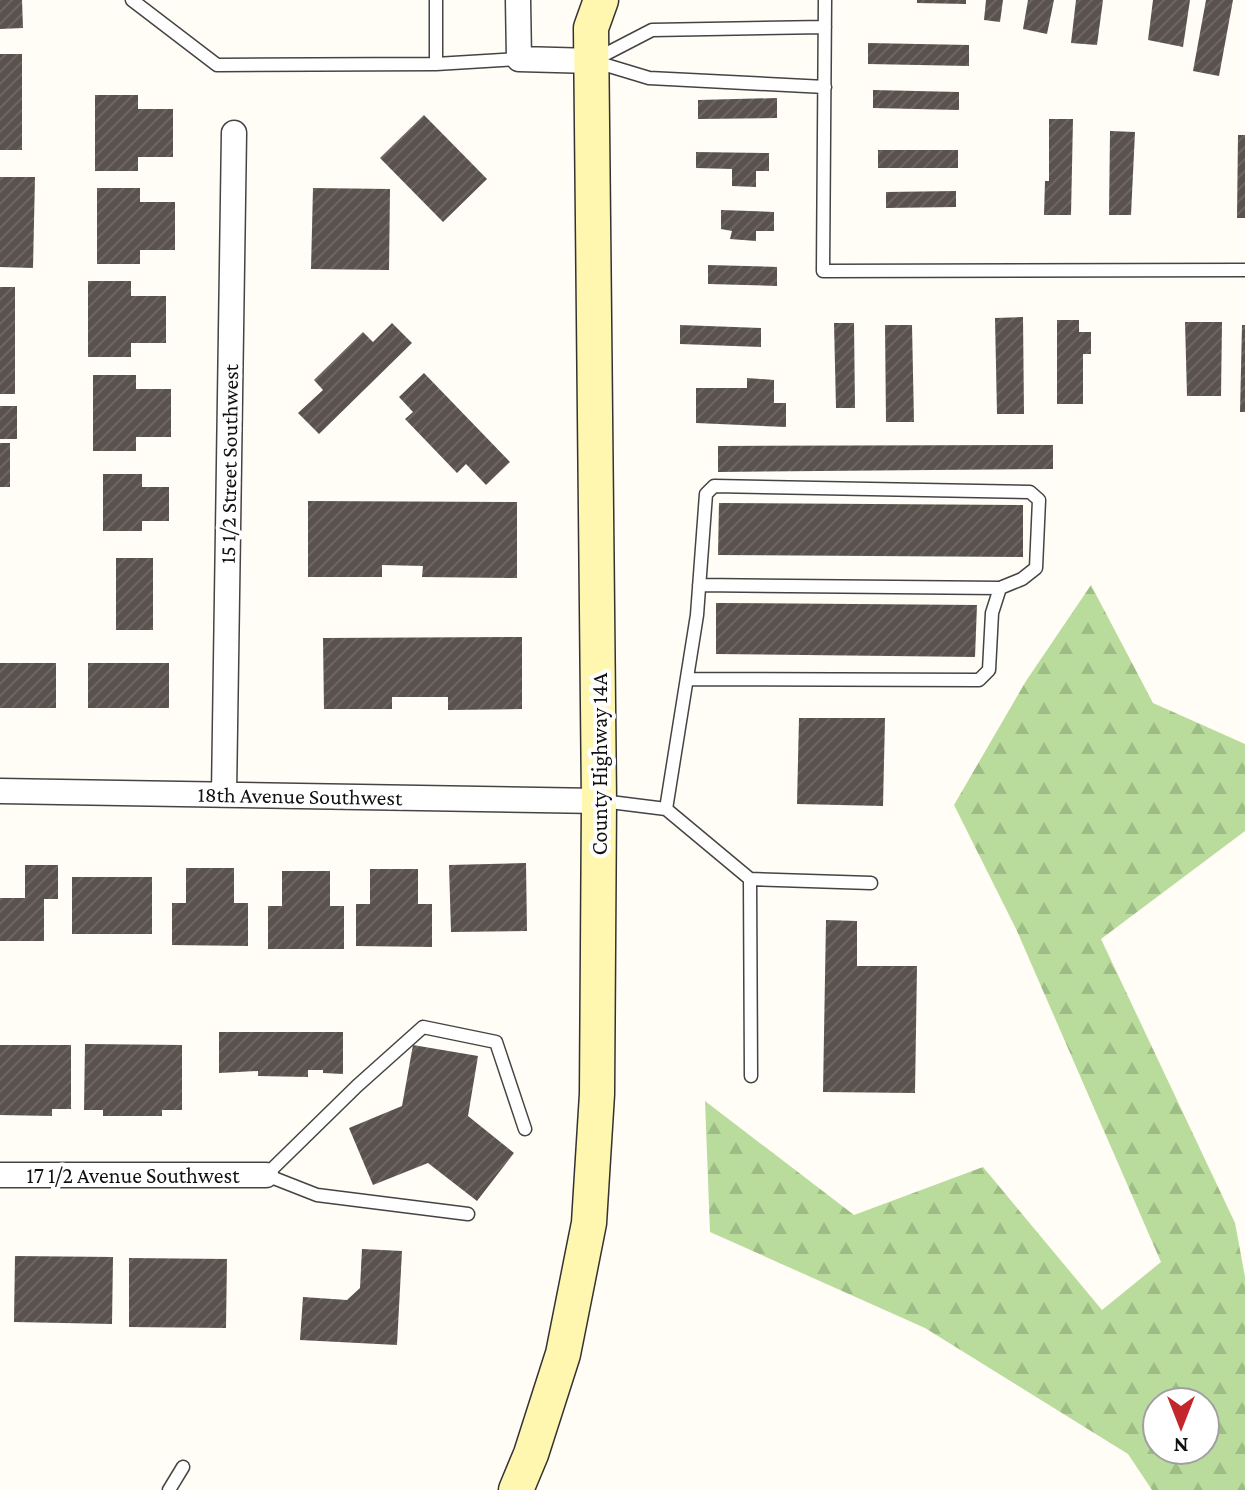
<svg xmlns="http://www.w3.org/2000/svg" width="1245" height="1490" font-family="'Crimson Pro',serif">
<defs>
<pattern id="forest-firs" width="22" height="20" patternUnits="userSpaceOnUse" patternTransform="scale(2)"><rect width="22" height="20" fill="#b9dc9c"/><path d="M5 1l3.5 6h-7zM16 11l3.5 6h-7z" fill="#9ebc85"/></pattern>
<pattern id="building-hatch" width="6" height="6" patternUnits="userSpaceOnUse" patternTransform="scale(2)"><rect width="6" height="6" fill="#5a524d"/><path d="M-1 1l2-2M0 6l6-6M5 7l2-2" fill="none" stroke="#6d6662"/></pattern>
</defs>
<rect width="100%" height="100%" fill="#fffdf5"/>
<path fill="url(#forest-firs)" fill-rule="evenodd" d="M1091,585l62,118 92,41v87l-144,108 134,284 10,54v213h-93l-24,-36 -203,-126 -215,-96 -5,-131 149,114 129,-48 119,143 59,-48 -144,-331 -63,-126 72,-124zM1157,1402h48v48h-48z"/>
<path fill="url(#building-hatch)" d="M0,0h22l1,28 -23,1z
M917,0h49v4l-49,-1z
M986,0h17l-3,22 -16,-2z
M1028,0h26l-7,34 -24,-5z
M1076,0h27l-6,45 -26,-2z
M1153,0h37l-7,47 -35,-7z
M1206,0h27l-14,76 -26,-5z
M868,43l101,2v21l-101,-2z
M0,54h22v96h-22z
M873,90l86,2v18l-86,-2z
M95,95h43v14h35v48h-35v14h-43z
M777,98v20l-79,1v-19z
M424,115l63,64 -44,43 -63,-64z
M1049,119h24l-2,96h-27l1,-34h4z
M1110,131l25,1 -4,83h-22z
M1238,135h7v83h-8z
M878,150h80v18h-80z
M696,152l73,1v18h-13v16l-24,-1v-17l-36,-1z
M0,177h35l-2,91 -33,-1z
M97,188h43v14h35v48h-35v14h-43z
M313,188l77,1 -1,81 -78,-1z
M956,191v16l-70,1v-16z
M721,210l53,2v19h-18v10l-26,-2 2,-8 -11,-2z
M708,265l69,2v19l-69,-2z
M88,281h43v15h35v47h-35v14h-43z
M0,287h15v107h-15z
M1023,317l1,97h-27l-2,-96z
M1057,320h22v12h12v22h-8v50h-26z
M1185,322h37l-1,74h-34z
M392,323l20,20 -93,91 -21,-21 25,-23 -9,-10 49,-48 10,10z
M834,323h20l1,85h-19z
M680,325l81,3v19l-81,-3z
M885,325h27l2,97h-28z
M1242,325h3v87h-5z
M424,373l86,89 -24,23 -20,-21 -9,9 -52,-54 8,-7 -14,-15z
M93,375h43v14h35v48h-35v14h-43z
M747,378l27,2v23h12v24l-90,-4v-35h51z
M0,406h17v33h-17z
M0,443h10v44h-10z
M1053,445v24l-335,3v-26z
M103,474h39v13h27v34h-27v10h-39z
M308,501l209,1v76l-95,-1 1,-11 -41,-1v12h-74z
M719,503l304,2v52l-305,-2z
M116,558h37v72h-37z
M716,603l261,2 -2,52 -259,-3z
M522,637v72l-74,1v-13h-56v12h-68l-1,-71z
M0,663h56v45h-56z
M88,663h81v45h-81z
M799,718h86l-2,88 -86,-2z
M526,863l1,68 -76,1 -2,-67z
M25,865h33v34h-14v42h-44v-43h25z
M186,868h48v35h14v43l-76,-1v-42h14z
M370,869h48v35h14v43l-76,-1v-42h14z
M282,871h48v35h14v43h-76v-43h14z
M72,877h80v57h-80z
M826,920l31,1v45h60l-2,127 -92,-1z
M219,1032h124v42l-20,-1v-3h-15v7l-50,-1v-5l-39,2z
M85,1044l97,1v65h-20v6h-59v-6h-19z
M0,1045h71v64h-19v7l-52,-1z
M413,1045l65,11 -10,60 46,37 -37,48 -49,-38 -55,22 -24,-57 53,-22z
M362,1249l40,2 -5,94 -97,-5 3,-43 44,3 13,-12z
M15,1256l98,1 -1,67 -98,-2z
M129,1258l98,1 -1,69 -97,-1z"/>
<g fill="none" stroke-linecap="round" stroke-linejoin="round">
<g stroke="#444" stroke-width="15">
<path id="lane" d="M132,0l85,65 219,-1 83,-5
M825,0l-2,271 422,-1
M596,59l56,-29 173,-3
M596,62l53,16 176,9
M436,64v-64
M699,585l301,3
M602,801l64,8 84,70 1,197
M666,809l31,-194 9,-121 8,-8 316,6 9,8 -3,68 -14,11 -22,9 -8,25 -3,57 -10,10 -292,-1
M750,879l121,4
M468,1214l-151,-19 -51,-20 91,-89 66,-59 73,15 29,87
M169,1490l14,-23"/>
</g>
<g stroke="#444" stroke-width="27">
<path id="street" d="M518,0l1,59 74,2
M0,791l599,10
M224,794l10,-661
M0,1175h266"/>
</g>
<g stroke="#333" stroke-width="37">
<path id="secondary" d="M516,1490l15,-36 32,-100 26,-131 8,-129 2,-293 -8,-773 10,-28"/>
</g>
<use href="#lane" stroke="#fff" stroke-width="12"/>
<use href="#street" stroke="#fff" stroke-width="24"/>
<use href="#secondary" stroke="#fff6b0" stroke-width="34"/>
</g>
<g text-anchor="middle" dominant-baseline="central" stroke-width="8" stroke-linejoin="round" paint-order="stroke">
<g font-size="22" fill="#111" stroke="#fff">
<text transform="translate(229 464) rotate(-89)">15 1/2 Street Southwest</text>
<text transform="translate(599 764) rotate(-90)">County Highway 14A</text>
<text transform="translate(300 796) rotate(1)">18th Avenue Southwest</text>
<text x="133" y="1175">17 1/2 Avenue Southwest</text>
</g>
</g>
<g transform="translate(1181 1426) rotate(180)"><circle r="38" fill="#ffffff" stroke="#a0a0a0" stroke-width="2"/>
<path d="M0-6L14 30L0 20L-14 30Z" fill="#c4262e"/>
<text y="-12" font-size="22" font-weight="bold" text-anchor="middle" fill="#111111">N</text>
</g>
</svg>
